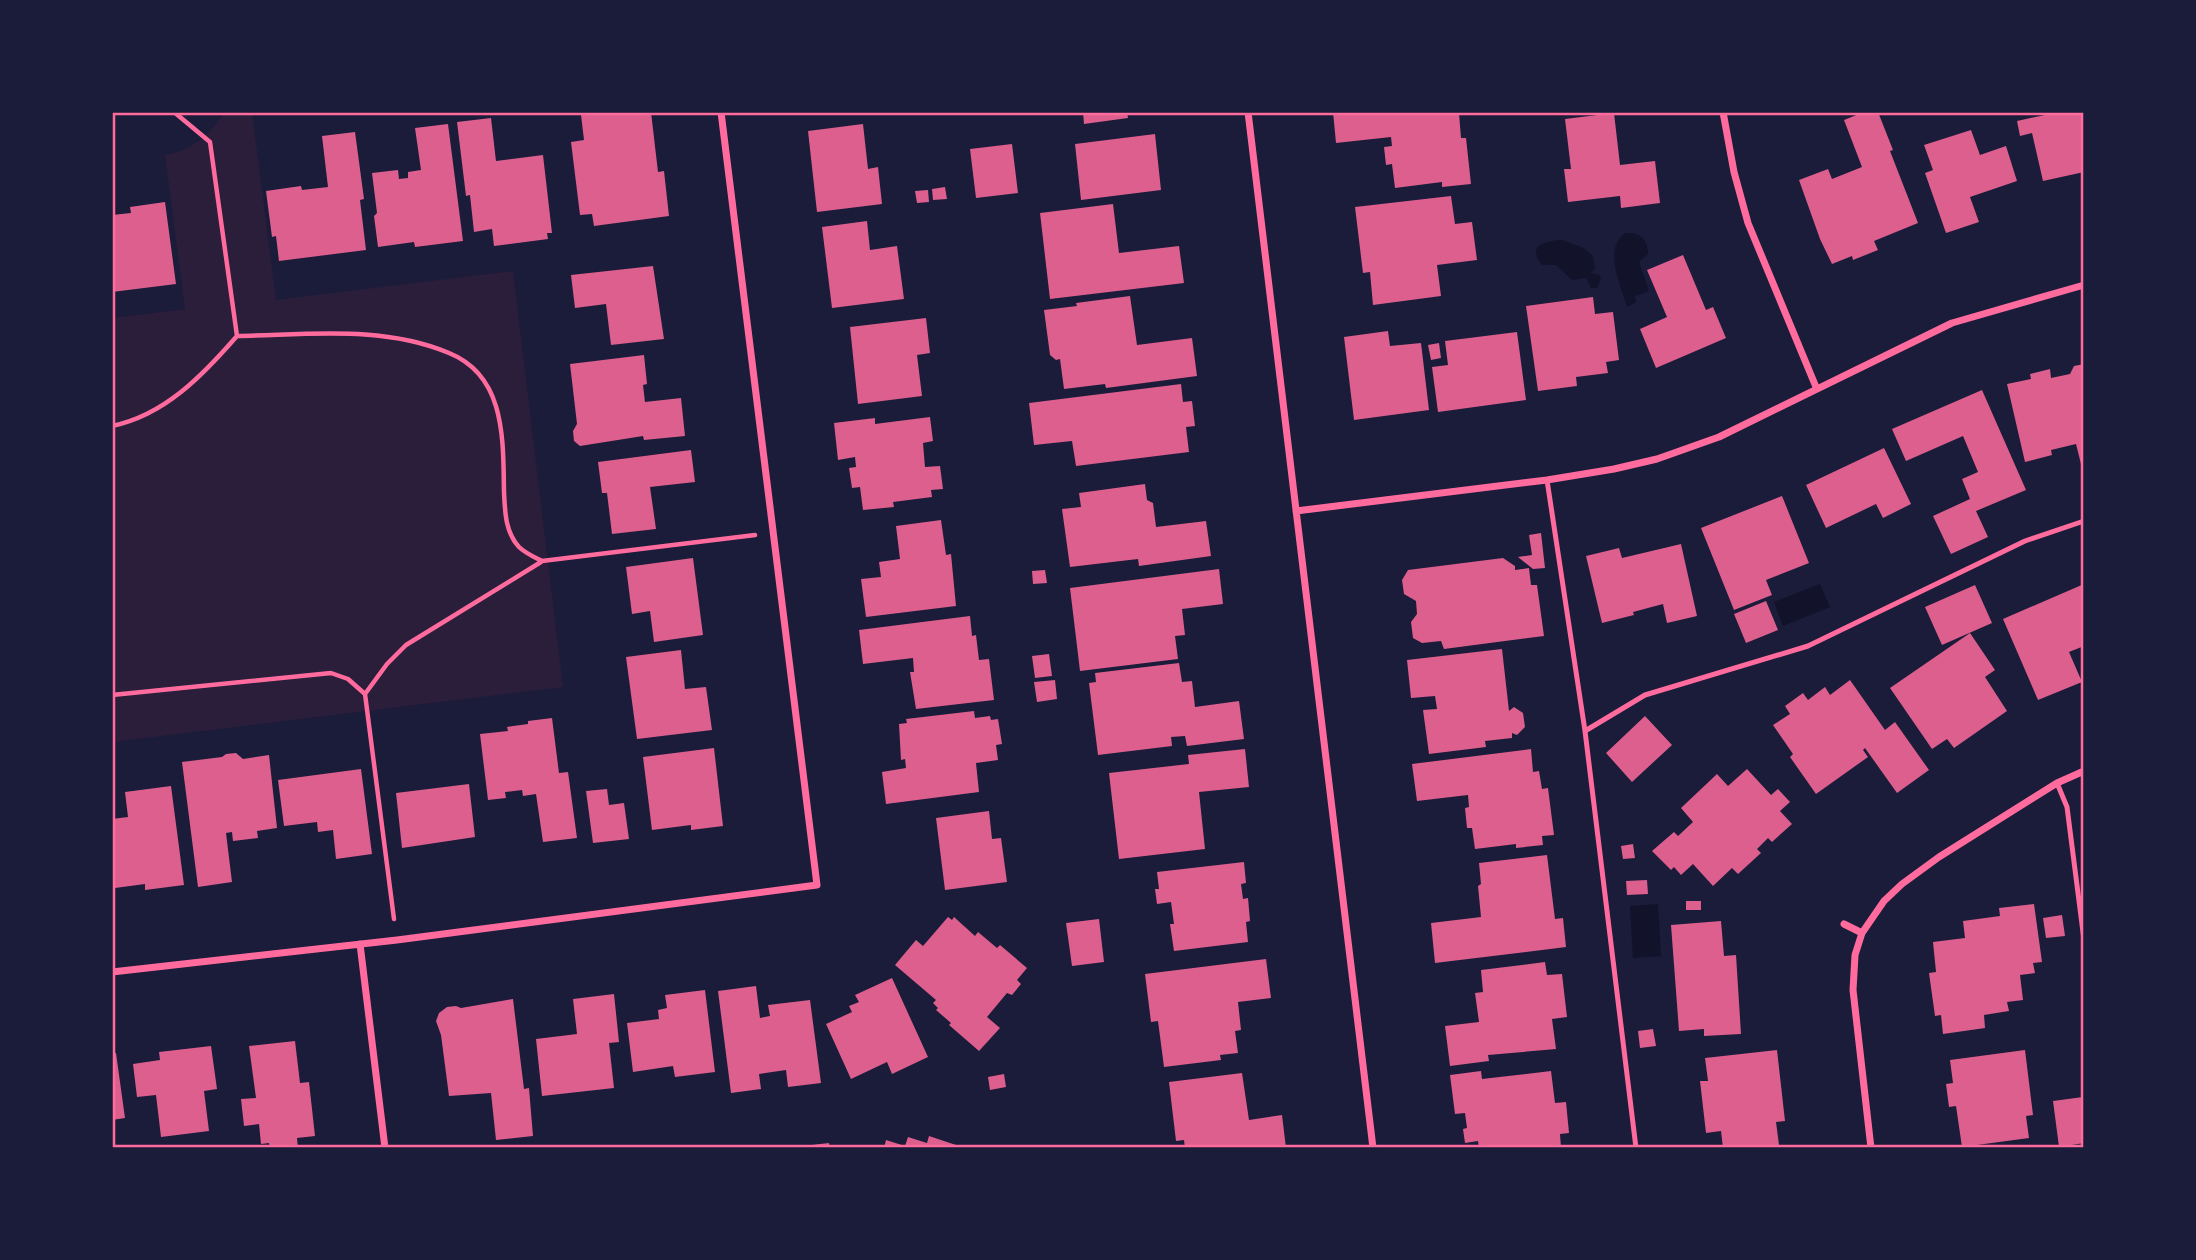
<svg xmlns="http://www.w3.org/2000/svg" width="2196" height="1260" font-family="'PT Serif',serif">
<rect width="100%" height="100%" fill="#1b1b3a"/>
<path fill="#2a1e3b" d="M225,112h27l24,188 237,-29 50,416 -451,55v-424l73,-9 -20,-154c28,-5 44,-20 60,-43z"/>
<path fill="#12122b" d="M1626,233c14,-1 22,6 22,21l-8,7v4l9,26 -14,5 1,6 -9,5c-6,-22 -25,-59 -1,-74z
M1562,240l22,8 9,8 2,13 -5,4 9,2 2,4 -4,9h-6l-5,-10 -14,2 -16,-15h-14c-16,-20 4,-24 20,-25z
M1820,584l10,23 -47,19 -9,-24z
M1658,904l3,52 -28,2 -3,-52z"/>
<path fill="#dd5f8e" d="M600,112h51l7,60 6,-1 5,45 -75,10 -2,-12 -12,1 -9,-73 13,-2 -3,-25z
M1083,112h44l1,6 -44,6z
M1333,112l126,1 2,25h5l5,46 -29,3v-5l-47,6 -3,-24 -6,1 -2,-18 8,-1 -1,-9 -55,6z
M1864,112h14l15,38 -3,1 28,72 -44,18 4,9 -25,10 -1,-4 -20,8 -12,-25 -21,-59 29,-11 4,10 30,-12 -18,-47z
M2059,112h25v60l-41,9 -11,-48 -12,3 -3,-15z
M1614,113l6,52 35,-4 5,42 -39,5 -1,-12 -52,6 -4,-33h7l-6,-50z
M491,118l5,43 47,-6 9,78h-5l1,6 -54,7 -2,-17 -18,3 -4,-37 -4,1 -9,-74z
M448,124l15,117 -48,6 -1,-5 -36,5 -4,-31 3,-3 -5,-40 26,-3 1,9 9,-1v-6l13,-2 -6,-42z
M863,124l5,45 10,-2 4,37 -65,8 -9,-81z
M1971,130l9,25 26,-9 11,35 -47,16 9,25 -33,11 -21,-60 8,-3 -9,-25z
M355,132l9,67 -4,1 6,50 -87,11 -3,-25 -4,1 -6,-46 35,-5 1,4 26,-3 -6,-51z
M1155,134l6,56 -80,10 -6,-56z
M1012,144l6,49 -42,5 -6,-49z
M945,187l2,12 -14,1 -1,-11z
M928,190l1,12 -12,1 -2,-12z
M1451,196l4,28 17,-2 5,38 -40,5 4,31 -68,9 -3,-33 -7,1 -8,-66z
M165,202l11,82 -64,8v-77l19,-2 -1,-6z
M1113,204l6,49 60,-7 5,37 -134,16 -10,-86z
M867,221l3,29 27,-4 7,53 -72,9 -10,-81z
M1683,255l23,55 7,-3 13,31 -70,30 -16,-39 27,-12 -20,-47z
M653,266l11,73 -53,6 -5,-41 -31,4 -4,-33z
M1130,296l7,49 55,-7 5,38 -91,12 -1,-4 -41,5 -4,-30 -4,1 -6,-5 -6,-45 33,-4 -1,-3z
M1593,297l2,17 18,-2 6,48 -13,2 2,11 -32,4 1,9 -39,5 -12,-85z
M926,318l4,35 -13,2 5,41 -64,8 -8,-77z
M1388,331l2,15 31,-3 8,67 -75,10 -10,-83z
M1517,332l9,68 -88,12 -6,-45 16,-2 -3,-24z
M1439,343l2,15 -10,2 -3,-15z
M644,355l3,29 -4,1 2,17 36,-4 4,38 -41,4 -1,-4 -63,10 -6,-5 -1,-10 4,-7 -7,-60z
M2084,364v112l-8,-32 -25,6 1,5 -27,7 -18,-78 24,-5 -1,-5 20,-5 1,9 19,-4 4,-8z
M1181,384l2,18 9,-1 3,25 -9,1 3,25 -113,14 -4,-25 -38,4 -5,-42z
M1982,390l44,100 -50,21 12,26 -37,17 -18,-38 37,-17 -8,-20 16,-7 -15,-36 -57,25 -14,-32z
M930,417l3,24 -10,2 2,24 15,-1 3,23 -12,1 1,7 -39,5 1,5 -31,3 -3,-23 -8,1 -3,-20 7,-1 -1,-10 -17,3 -4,-37 41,-5v6z
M1884,448l27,56 -28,14 -7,-14 -50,24 -20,-43z
M691,450l4,32 -45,5 6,42 -44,5 -5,-41h-5l-4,-31z
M1145,484l2,16 6,3 3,24 50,-6 5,35 -72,10 -1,-7 -68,8 -8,-58 19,-2 -2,-14z
M1782,496l27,67 -43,17 6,15 -38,15 -33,-82z
M941,520l5,35 5,-1 5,52 -90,11 -5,-38 20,-2 -2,-15 21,-3 -4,-33z
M1541,533l4,35 -12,1 -15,-12 14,-2 -3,-20z
M1681,544l16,72 -30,7 -4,-19 -30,8 1,3 -32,8 -16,-67 33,-8 3,10z
M693,558l10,77 -49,7 -4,-31 -18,3 -6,-47z
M1503,558l12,8v4l14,-2 2,17h6l7,51 -100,13 -3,-8 -19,2 -9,-5 -2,-16 6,-8 -1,-13 -12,-7 -2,-14 6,-10z
M1219,569l4,35 -41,5 3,26 -10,1 3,23 -98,12 -10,-83z
M1045,570l2,13 -14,1 -1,-13z
M2084,584v62l-15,6 13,30 -44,18 -35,-81z
M1975,585l17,38 -50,22 -17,-38z
M1766,601l12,29 -32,13 -12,-29z
M970,616l2,20 4,-1 3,25 10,-1 5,41 -78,9 -6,-37h4l-1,-14 -50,6 -4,-34z
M1970,633l25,37 -10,7 22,34 -53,37 -7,-9 -15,10 -42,-61z
M1502,649l7,62 5,-4 9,6 2,14 -8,8 -5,-2v5l-27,3 1,6 -57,7 -6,-44 14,-1 -2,-13 -24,2 -4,-38z
M681,650l4,39 21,-2 6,43 -75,9 -11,-82z
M1049,654l3,22 -17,2 -3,-22z
M1179,663l3,19 10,-1 3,26 44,-6 5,38 -57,7 -2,-10 -14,1 1,9 -74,9 -9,-72 7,-1 -1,-9z
M1055,680l2,19 -20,3 -3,-20z
M1850,680l35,50 10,-8 34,48 -32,23 -32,-45 -2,2 5,7 -52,37 -26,-37 3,-3 -20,-29 17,-11 -5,-8 18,-13 5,7 17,-13 5,8z
M974,711l1,7 15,-2 1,4 7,-1 4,25 -6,1 2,15 -22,3 3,29 -93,12 -4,-32 24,-4 -1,-9 -4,1 -2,-36 8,-1 -1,-4z
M1645,716l27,29 -40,37 -26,-29z
M552,718l7,55 9,-1 9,66 -34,4 -7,-48 -13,2 -1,-6 -17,2 1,6 -18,2 -8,-66 28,-3 -1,-4 21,-3v-3z
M714,748l9,78 -32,4v-5l-39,5 -9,-73z
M1245,749l4,38 -50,5 6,57 -86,10 -10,-86 80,-9 -1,-9z
M1531,749l2,23 6,-1 3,18 6,-1 6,47 -12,1 1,9 -27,3v-4l-41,5 -3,-21h-5l-2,-20 4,-1 -1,-12 -51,6 -5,-37z
M236,753l7,6 26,-4 8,73 -20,3 1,7 -25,3 -1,-9 -6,1 6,49 -34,5 -16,-125 40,-5 4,-3z
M361,769l11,85 -36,5 -3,-29 -15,2 -1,-10 -33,4 -6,-46z
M1747,769l24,26 7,-6 12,13 -10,9 12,13 -20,18 -4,-4 -11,11 4,4 -23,21 -6,-6 -19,18 -20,-22 -12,11 -7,-8 -3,3 -19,-19 22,-19 4,4 15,-14 -12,-14 36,-34 11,12z
M469,784l6,53 -73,11 -6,-55z
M171,786l13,99 -39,5v-6l-30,4 -3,-26v-43l16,-2 -3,-25z
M607,789l2,16 15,-2 5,36 -36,4 -7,-52z
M989,811l3,28 9,-1 6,44 -62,8 -9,-72z
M1633,844l2,14 -12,1 -2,-13z
M1547,855l8,64 8,-1 3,29 -131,16 -4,-40 50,-6 -3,-31 3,-2 -2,-21z
M1244,862l2,21 -5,1 2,15 5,-1 2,23 -4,1 2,20 -74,9 -4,-27h4l-3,-22 -14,2 -2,-15h4l-2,-17z
M1647,880l1,14 -21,1 -1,-14z
M1686,901h15v9h-15z
M2034,904l8,58 -9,1 2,10 -15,2 3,25 -16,2 2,9 -25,4 1,13 -42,6 -2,-19 -6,1 -6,-43 7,-1 -3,-30 32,-4 -2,-17 37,-5 -1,-8z
M2062,915l3,21 -19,2 -3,-20z
M948,917l4,3 2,-3 21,19 3,-4 19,16 3,-3 27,23 -10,12 4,4 -9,11 -5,-2 -20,24 13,11 -21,23 -30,-26 2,-2 -15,-13 2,-2 -5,-5 3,-3 -41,-35 21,-25 7,6z
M1099,919l5,43 -32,4 -6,-43z
M1721,921l3,35 12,-1 5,79 -37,2v-7l-25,2 -8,-106z
M1266,959l5,39 -33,4 3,28 -6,1 3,22 -18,2 1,5 -57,7 -6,-46 -7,1 -6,-48z
M1545,962l2,13 15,-1 5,43 -15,2 4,30 -68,6 1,6 -39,5 -5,-40 34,-4 -4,-29 8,-1 -2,-22z
M892,978l36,79 -36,17 -5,-12 -36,17 -25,-55 26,-12 -3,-6 10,-4 -4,-7z
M756,986l4,32 10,-2 -2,-11 42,-5 11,83 -33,4 -2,-17 -27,4 2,15 -30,4 -13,-102z
M705,990l10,82 -40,5 -2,-11 -40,6 -6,-49 32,-4 -1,-9 9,-2 -2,-13z
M614,994l5,48 -10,1 5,45 -72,8 -6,-57 41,-5 -4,-35z
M513,999l11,90 5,-1 4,48 -37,4 -5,-47 -42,3 -8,-61 -5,-14 3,-8 8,-6 9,-1 5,2z
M1653,1029l3,17 -16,2 -2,-17z
M295,1041l5,42 9,-1 6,54 -18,2 1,10h-28l-1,-5 -8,1 -2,-20 -15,2 -3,-27 15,-1 -7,-52z
M211,1046l6,43 -13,2 5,40 -48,6 -5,-42 -19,2 -4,-33 27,-4 -1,-8z
M1777,1050l8,71 -9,1 3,23 -56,3 -2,-17 -15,2 -6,-52h8l-3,-23z
M2025,1050l8,65 -7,1 3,22 -67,9 -6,-41 -7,1 -3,-23 7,-1 -3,-23z
M112,1053h4l9,65 -13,2z
M1481,1071l1,8 69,-8 4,32 11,-1 3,31 -9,1 1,14h-82l-1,-7 -13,2 -2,-14 4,-1 -2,-15 -10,1 -5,-39z
M1242,1073l7,47 33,-5 4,33h-101l-1,-8 -8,1 -7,-59z
M1004,1074l2,13 -16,3 -2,-13z
M2083,1097l1,46 -25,4 -6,-46z
M929,1136l36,12h-81l2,-8 19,6 3,-9 19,6z
M829,1143l1,5h-27v-2z"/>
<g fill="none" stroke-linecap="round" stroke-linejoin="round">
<path stroke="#ff6b9d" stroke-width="4.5" d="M237,336c71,-1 145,-11 212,17 57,23 54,87 55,139 1,19 1,40 15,55 6,6 15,10 23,14l213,-26
M112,426c53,-11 91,-51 125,-90l-27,-194 -36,-30
M112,695l219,-22 17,6 17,15
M394,919l-29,-225 22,-30 19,-19 135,-83"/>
<path stroke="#ff6b9d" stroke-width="5" d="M1547,480l38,251 51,417
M1585,731l60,-36 163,-49 217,-105 59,-20
M2057,783l10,24 17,133"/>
<path stroke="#ff6b9d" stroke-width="7" d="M1248,112l125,1036
M1723,112l11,60 14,51 68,164
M1296,511l251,-31 67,-11 43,-10 62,-22 233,-114 132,-38
M1844,924l18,9
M360,944l25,204
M112,972l285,-32 420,-55 -96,-773
M1871,1148l-18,-158 2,-35 7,-22 22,-32 18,-17 37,-27 118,-74 27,-12"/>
</g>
<rect width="2196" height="1260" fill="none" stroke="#1b1b3a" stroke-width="228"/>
<rect x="114" y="114" width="1968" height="1032" fill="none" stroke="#ff6b9d" stroke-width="2.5"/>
</svg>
